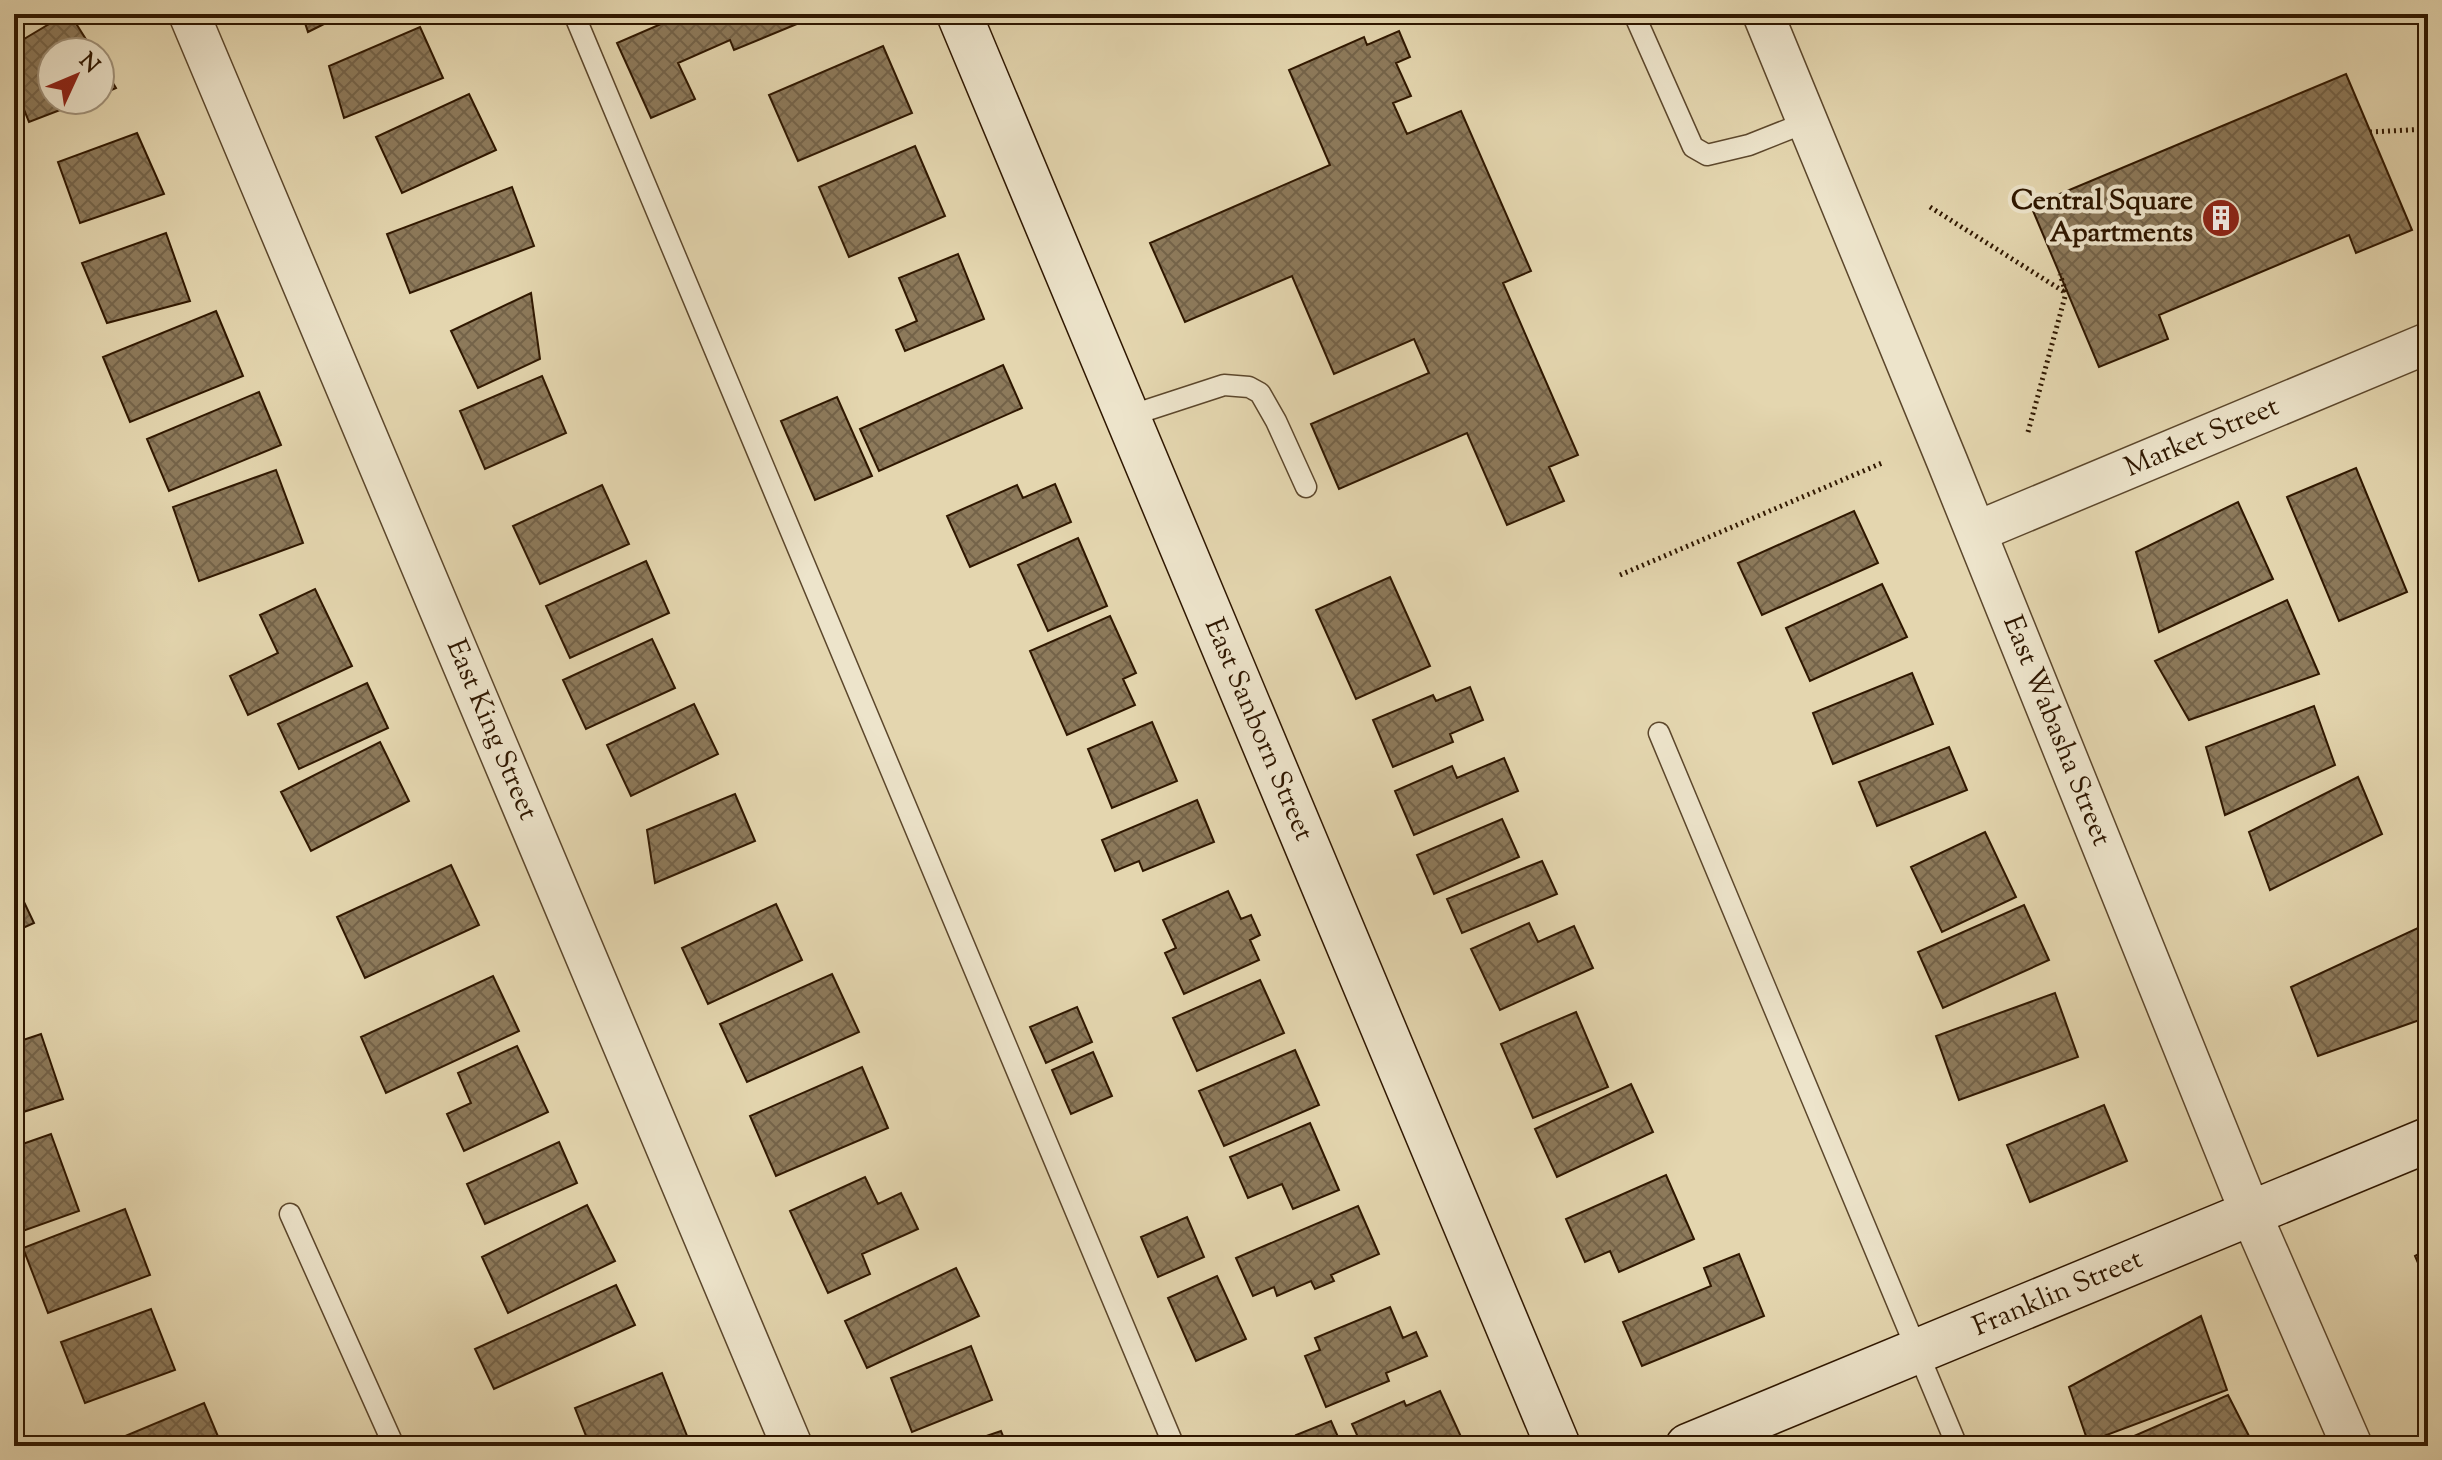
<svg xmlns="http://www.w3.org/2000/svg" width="2442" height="1460" font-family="'Sorts Mill Goudy',serif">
<defs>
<pattern id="building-cross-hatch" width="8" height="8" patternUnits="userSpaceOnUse" patternTransform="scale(2)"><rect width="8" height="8" fill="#8d7a5b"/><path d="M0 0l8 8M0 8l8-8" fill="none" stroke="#746349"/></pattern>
</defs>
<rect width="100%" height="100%" fill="#e4d6af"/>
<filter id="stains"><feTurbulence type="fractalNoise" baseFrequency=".0025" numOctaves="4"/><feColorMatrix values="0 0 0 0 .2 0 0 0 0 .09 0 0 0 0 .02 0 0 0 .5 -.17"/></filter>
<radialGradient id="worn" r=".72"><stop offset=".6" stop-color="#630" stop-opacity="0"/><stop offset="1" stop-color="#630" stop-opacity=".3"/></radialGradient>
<path fill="url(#building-cross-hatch)" stroke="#2f1700" stroke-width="2" d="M66,14h4l24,38h-42v48h34l-57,22 -15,-37v-40z
M302,14h42l-36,18z
M684,14h137l-87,36 -4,-10 -52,23 17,36 -44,19 -34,-75z
M420,27l23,51 -99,40 -15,-52z
M1399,31l11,26 -14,6 15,33 -18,7 14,31 54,-23 70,160 -28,12 75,172 -29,12 15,34 -57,24 -40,-92 -128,56 -28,-65 118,-51 -15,-34 -80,35 -42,-98 -107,46 -35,-79 180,-78 -41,-95 75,-33 3,8z
M883,46l29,67 -114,48 -29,-66z
M100,62l16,26 -16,7z
M2346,74l66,156 -56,23 -7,-18 -190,80 9,24 -69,28 -68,-161z
M469,94l27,56 -94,43 -26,-56z
M137,133l27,61 -84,29 -22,-61z
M915,146l30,70 -96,41 -30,-70z
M512,187l22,59 -124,47 -23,-59z
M166,233l24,68 -83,22 -25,-60z
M958,254l26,65 -79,32 -9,-21 21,-9 -18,-43z
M531,293l9,66 -62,29 -27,-57z
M216,311l27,65 -113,46 -27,-65z
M1003,365l19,43 -143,63 -19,-42z
M542,376l24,57 -81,36 -25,-58z
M259,392l22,53 -112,46 -22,-52z
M837,397l35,79 -57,24 -34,-79z
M2356,468l51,124 -68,29 -52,-124z
M276,470l27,73 -104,38 -26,-74z
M1055,484l16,38 -101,45 -23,-51 70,-31 6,13z
M602,485l27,59 -89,40 -27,-58z
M2238,502l35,77 -114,53 -23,-80z
M1854,511l24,52 -116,52 -24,-52z
M1078,538l29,68 -59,25 -30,-66z
M646,561l23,52 -99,45 -24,-52z
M1390,577l40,89 -74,33 -40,-89z
M1882,584l25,53 -97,44 -24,-53z
M315,589l37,77 -104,49 -18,-39 48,-23 -18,-38z
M2287,600l32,74 -130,46 -34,-59z
M1110,616l26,57 -13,6 12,26 -68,30 -37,-84z
M652,639l23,49 -89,41 -23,-49z
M1912,673l21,51 -100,40 -20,-51z
M367,683l21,45 -89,41 -21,-45z
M1470,687l13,33 -33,14 3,8 -60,25 -20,-47 60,-25 3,6z
M694,704l24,50 -87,42 -24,-51z
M2314,706l21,59 -110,50 -19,-68z
M1152,722l25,59 -65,27 -24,-59z
M380,742l29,59 -98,50 -30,-59z
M1949,747l18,43 -90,36 -18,-44z
M1504,758l14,33 -104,44 -19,-44 57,-25 5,12z
M2358,777l24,57 -112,56 -21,-58z
M735,794l20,47 -100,42 -8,-53z
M1197,800l17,42 -71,29 -4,-10 -24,10 -13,-31z
M1502,819l17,38 -85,37 -17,-39z
M1985,832l31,65 -74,35 -31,-65z
M1542,861l15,33 -95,39 -15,-34z
M451,865l28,60 -114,53 -28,-61z
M14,881l20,42 -20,9z
M1228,891l13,28 10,-4 9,20 -10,5 9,20 -75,34 -19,-41 11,-5 -13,-28z
M776,904l26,56 -94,44 -26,-56z
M2024,905l25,55 -106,48 -25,-56z
M1529,923l9,19 36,-16 19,42 -93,42 -29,-61z
M2420,927l8,16v74l-110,39 -27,-69z
M832,974l27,58 -112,50 -27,-58z
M493,976l26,55 -133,62 -25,-56z
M1260,980l24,53 -87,38 -24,-53z
M2055,993l23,64 -119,43 -23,-64z
M1077,1007l15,35 -46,21 -16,-36z
M1576,1012l32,75 -75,31 -32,-74z
M41,1034l22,65 -49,16v-72z
M517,1046l31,66 -84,39 -17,-37 24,-11 -13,-30z
M1295,1050l24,55 -95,41 -25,-55z
M1093,1052l19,44 -41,18 -19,-44z
M862,1067l26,61 -112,48 -26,-60z
M1631,1084l22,48 -96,45 -22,-48z
M2104,1105l23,56 -97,41 -23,-57z
M1310,1123l29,67 -46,19 -11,-25 -34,14 -18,-41z
M51,1134l28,77 -62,22 -3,-9v-77z
M559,1142l18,41 -92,41 -18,-40z
M1666,1175l28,64 -75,33 -9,-21 -25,11 -19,-43z
M865,1177l13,27 23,-11 17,36 -56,25 8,20 -42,19 -38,-82z
M587,1205l28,56 -107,52 -26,-56z
M1358,1206l21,48 -48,21 3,6 -19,8 -4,-8 -34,15 -3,-9 -21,9 -17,-38z
M125,1209l25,66 -102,38 -25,-65z
M1187,1217l17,40 -46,20 -17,-40z
M2428,1249v37l-13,-30z
M1739,1254l25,62 -122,50 -19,-44 88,-36 -7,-18z
M956,1268l23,48 -112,52 -22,-47z
M1217,1276l29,63 -50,22 -28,-63z
M616,1285l19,40 -141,64 -19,-40z
M1390,1307l13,31 13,-6 11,24 -41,17 3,8 -63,26 -21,-51 15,-6 -5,-12z
M151,1309l24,61 -90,33 -24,-61z
M2201,1316l26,74 -139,52 -19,-55z
M971,1346l21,54 -80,32 -21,-54z
M662,1373l29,73h-101l-15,-38z
M1440,1391l22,48 -17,7h-83l-10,-22 52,-23 2,5z
M2228,1395l22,43 -20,8h-101l-2,-7z
M204,1403l18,43h-101l-3,-7z
M1331,1421l11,25h-42l-4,-11z
M1001,1431l6,15h-50z"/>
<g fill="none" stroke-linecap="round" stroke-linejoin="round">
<g stroke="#5c472c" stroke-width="23">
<path id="lane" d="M574,14l600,1432
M1634,14l59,133 14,8 42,-10 58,-23
M1126,417l98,-32 25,2 11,6 16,28 30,66
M1659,733l298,713
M290,1214l104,232"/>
</g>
<g stroke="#5c472c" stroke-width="43">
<path id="street" d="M189,14l603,1432
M1763,14l184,447 304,753 101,232
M1976,532l452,-189"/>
</g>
<g stroke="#2f1700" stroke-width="47">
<path id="secondary" d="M959,14l599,1432
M1688,1446l740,-306"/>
</g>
<path stroke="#2f1700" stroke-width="5" stroke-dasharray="2 4" stroke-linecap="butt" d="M2370,132l58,-3
M1930,207l136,86 -6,-19
M2028,432l38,-139
M1620,575l262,-112"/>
<use href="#lane" stroke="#ede4cb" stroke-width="20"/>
<use href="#street" stroke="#ede4cb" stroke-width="40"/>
<use href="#secondary" stroke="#ede4cb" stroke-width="44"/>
</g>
<defs>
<g id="building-disc" transform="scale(2)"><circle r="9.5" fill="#8f2418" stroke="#ede4cb"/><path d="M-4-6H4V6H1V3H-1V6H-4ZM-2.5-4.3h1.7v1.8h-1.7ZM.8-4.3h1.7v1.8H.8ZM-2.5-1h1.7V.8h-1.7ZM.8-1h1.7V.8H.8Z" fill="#fff"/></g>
</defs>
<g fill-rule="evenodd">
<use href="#building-disc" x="2221" y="218"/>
</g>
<g text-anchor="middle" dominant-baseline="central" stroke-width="8" stroke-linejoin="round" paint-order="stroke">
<g font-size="28" font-weight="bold" fill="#2f1700" stroke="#ede4cb" text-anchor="end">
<text x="2193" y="202">Central Square<tspan x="2193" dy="32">Apartments</tspan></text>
</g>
<g font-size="28" fill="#2f1700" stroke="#ede4cb">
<text transform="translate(2202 438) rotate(-23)">Market Street</text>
<text transform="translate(491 730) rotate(67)">East King Street</text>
<text transform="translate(1258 730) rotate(67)">East Sanborn Street</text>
<text transform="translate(2056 731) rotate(68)">East Wabasha Street</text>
<text transform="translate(2058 1294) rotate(-23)">Franklin Street</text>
</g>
</g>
<rect width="2442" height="1460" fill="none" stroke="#e4d6af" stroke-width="48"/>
<rect x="16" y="16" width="2410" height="1428" fill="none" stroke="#2f1700" stroke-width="4"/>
<rect x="24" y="24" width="2394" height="1412" fill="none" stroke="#2f1700" stroke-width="2"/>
<g transform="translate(76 76) rotate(46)"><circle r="38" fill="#ede4cb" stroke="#a1927a" stroke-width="2"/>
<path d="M0-6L14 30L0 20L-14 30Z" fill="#8f2418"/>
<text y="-12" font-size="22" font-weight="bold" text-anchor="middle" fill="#2f1700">N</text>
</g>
<rect width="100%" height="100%" filter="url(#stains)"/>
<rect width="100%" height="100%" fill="url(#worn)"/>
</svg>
